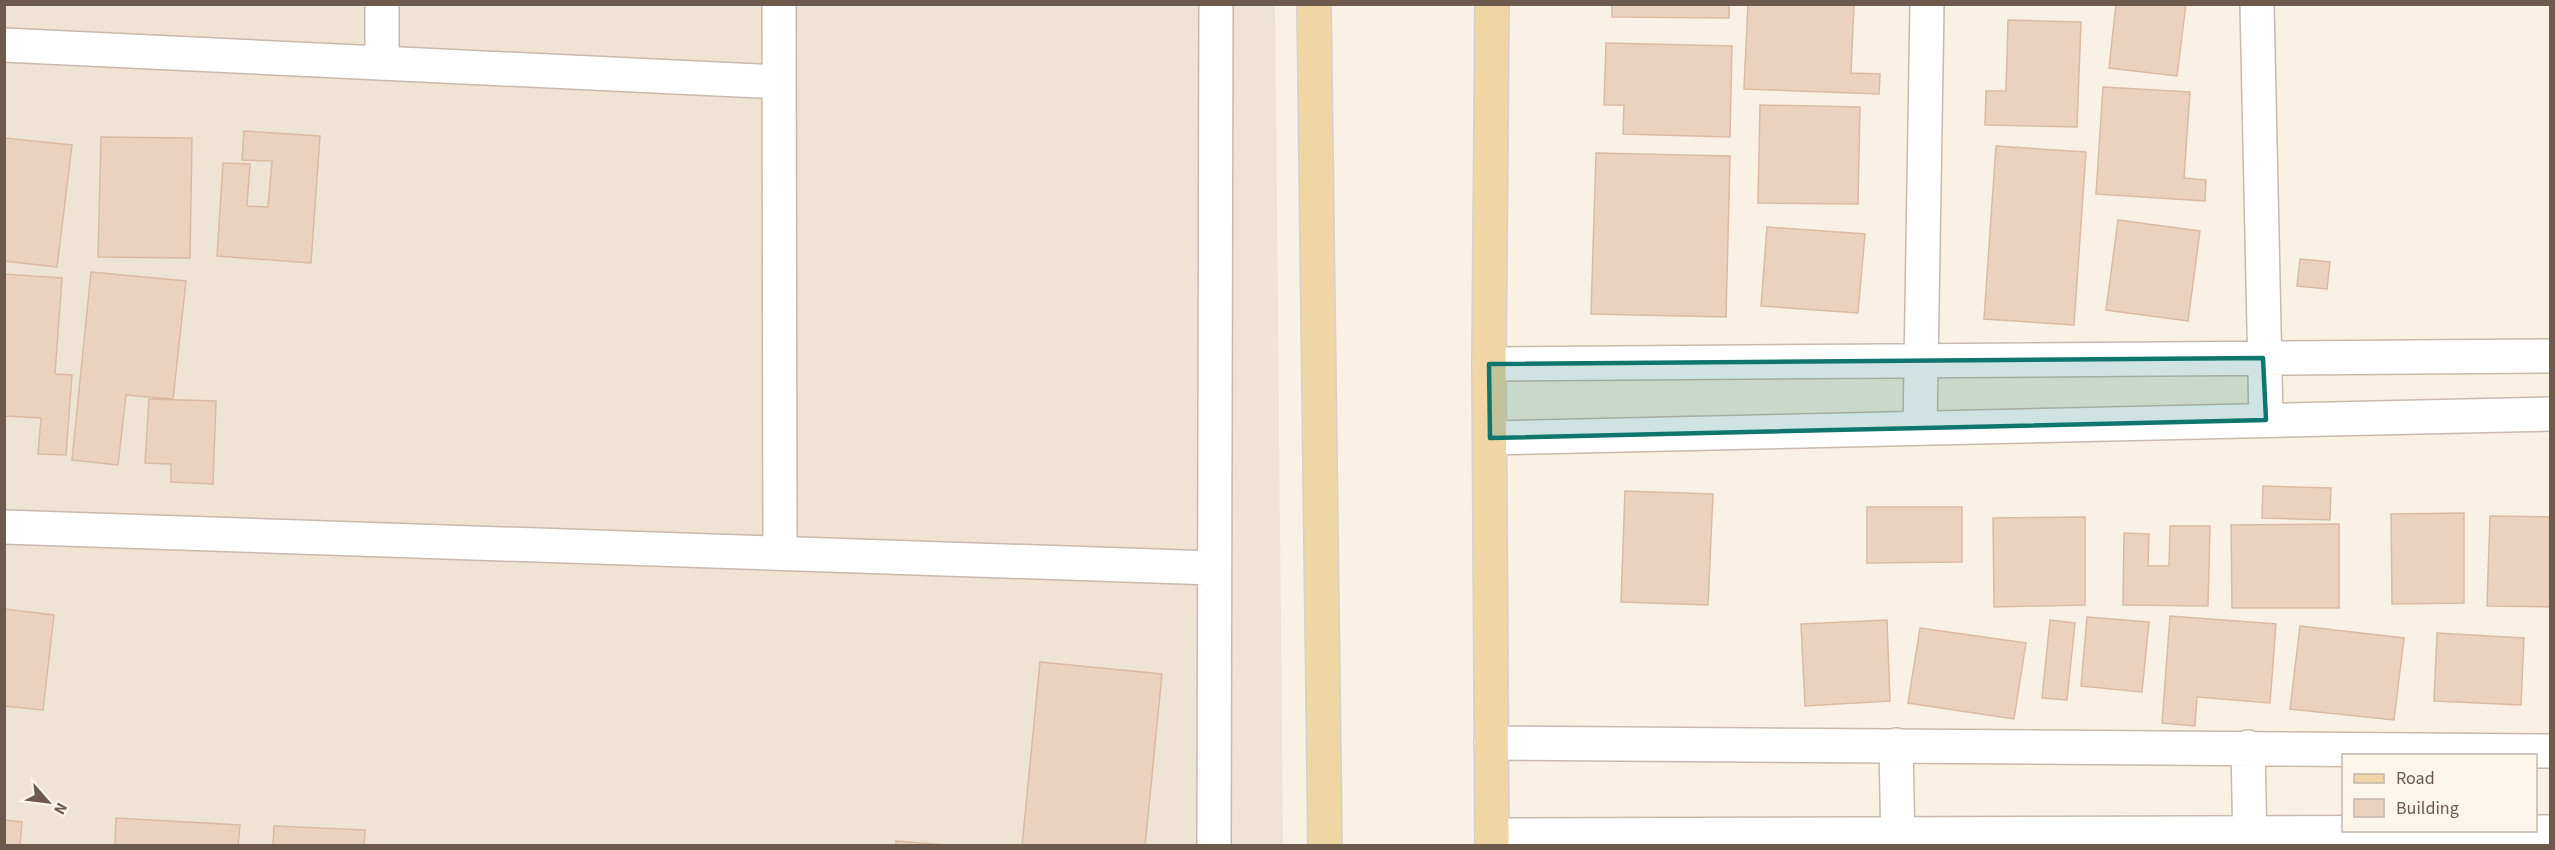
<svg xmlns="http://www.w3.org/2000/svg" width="2555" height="850" font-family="'Source Sans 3',sans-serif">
<rect width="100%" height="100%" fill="#f9f1e3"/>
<path fill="#efe3d3" d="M5,5h1270l8,840 -1278,1z"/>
<path fill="#ead2bf" stroke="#dbbaa1" stroke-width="1.5" d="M1612,4h117v14l-117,-1z
M1748,4h106l-3,69 29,1 -1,20 -135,-5z
M2116,4h70l-9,72 -68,-8z
M2008,20l73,2 -4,105 -92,-2 1,-34h20z
M1606,43l126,3 -2,91 -107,-3 1,-29h-20z
M2103,87l87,5 -6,86 22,2 -1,21 -109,-7z
M1760,105l100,2 -2,97 -100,-1z
M244,131l76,5 -9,127 -94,-7 6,-93 27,1 -3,42 21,1 4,-46 -30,-1z
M101,137l91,1 -2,120 -92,-1z
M4,138l68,7 -15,122 -53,-6z
M1996,146l90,6 -12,173 -90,-6z
M1596,153l134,3 -4,161 -135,-3z
M2118,220l82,11 -12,90 -82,-11z
M1767,227l98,7 -7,79 -97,-7z
M2300,259l30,3 -3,27 -30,-3z
M91,272l95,9 -13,118 -47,-4 -8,70 -46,-5z
M4,274l58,4 -7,96 17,1 -6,80 -28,-1 3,-36 -37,-2z
M149,399l67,2 -3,83 -42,-2v-18l-26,-1z
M2263,486l68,2 -1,32 -68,-2z
M1625,491l88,3 -5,111 -87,-3z
M1867,507h95v55l-95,1z
M2464,513v90l-72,1 -1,-90z
M2490,516l60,1v90l-63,-1z
M2085,517v88l-91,2 -1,-89z
M2339,524v84h-107l-1,-83z
M2170,526h40l-2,80 -85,-1 1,-72 25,1 -1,32h21z
M4,609l50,6 -11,95 -39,-4z
M2170,616l106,8 -6,79 -73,-6 -2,29 -33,-3z
M2087,617l62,5 -7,70 -61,-6z
M1887,620l3,81 -85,5 -4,-82z
M2050,620l25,3 -8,77 -25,-2z
M2300,626l104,12 -10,82 -104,-11z
M1920,628l106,15 -12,76 -106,-16z
M2437,633l87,5 -3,67 -87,-4z
M1040,662l122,12 -17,172h-123z
M116,818l124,7 -2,21h-123z
M4,820l18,2 -2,24h-16z
M274,826l91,4 -1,16h-91z
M896,841l63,5h-63z"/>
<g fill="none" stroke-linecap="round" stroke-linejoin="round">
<g stroke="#c8b9ac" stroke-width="36">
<path id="minor" d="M779,4l1,549
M2257,4l9,416
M4,45l775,37
M382,63v-59
M1489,364l1061,-8
M1920,428l7,-424
M1490,438l1060,-24
M4,527l1209,41
M1491,743l1059,8
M1896,745l2,101
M2248,747l2,99
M1492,835l1058,-3
M1214,846l2,-842"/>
</g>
<g stroke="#d6d1cd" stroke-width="36">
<path id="primary" d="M1314,4l11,842
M1492,846l-3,-482 3,-360"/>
</g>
<use href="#minor" stroke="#fff" stroke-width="33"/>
<use href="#primary" stroke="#efd6a4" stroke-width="33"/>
</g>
<path fill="#0f766e" fill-opacity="0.2" stroke="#0f766e" stroke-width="4.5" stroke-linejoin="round" d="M2263,358l3,62 -776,18 -1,-74z"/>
<rect width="2555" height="850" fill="none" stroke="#6d5a4d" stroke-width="12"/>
<rect x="2342" y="754" width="195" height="78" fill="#fcf5e9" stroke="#c3b7ab" stroke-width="1.5"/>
<rect x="2354" y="774" width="30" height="9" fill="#efd6a4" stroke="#c3b7ab" stroke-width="1.5"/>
<text x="2396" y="784" font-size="18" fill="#6d5a4d">Road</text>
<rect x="2354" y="799" width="30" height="18" fill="#ead2bf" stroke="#c3b7ab" stroke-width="1.5"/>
<text x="2396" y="814" font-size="18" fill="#6d5a4d">Building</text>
<g transform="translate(48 802) rotate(118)" stroke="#fcf5e9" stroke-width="4.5" paint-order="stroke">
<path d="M0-4.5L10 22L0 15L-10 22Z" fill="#6d5a4d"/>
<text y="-9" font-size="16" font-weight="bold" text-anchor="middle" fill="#6d5a4d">N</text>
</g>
</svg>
